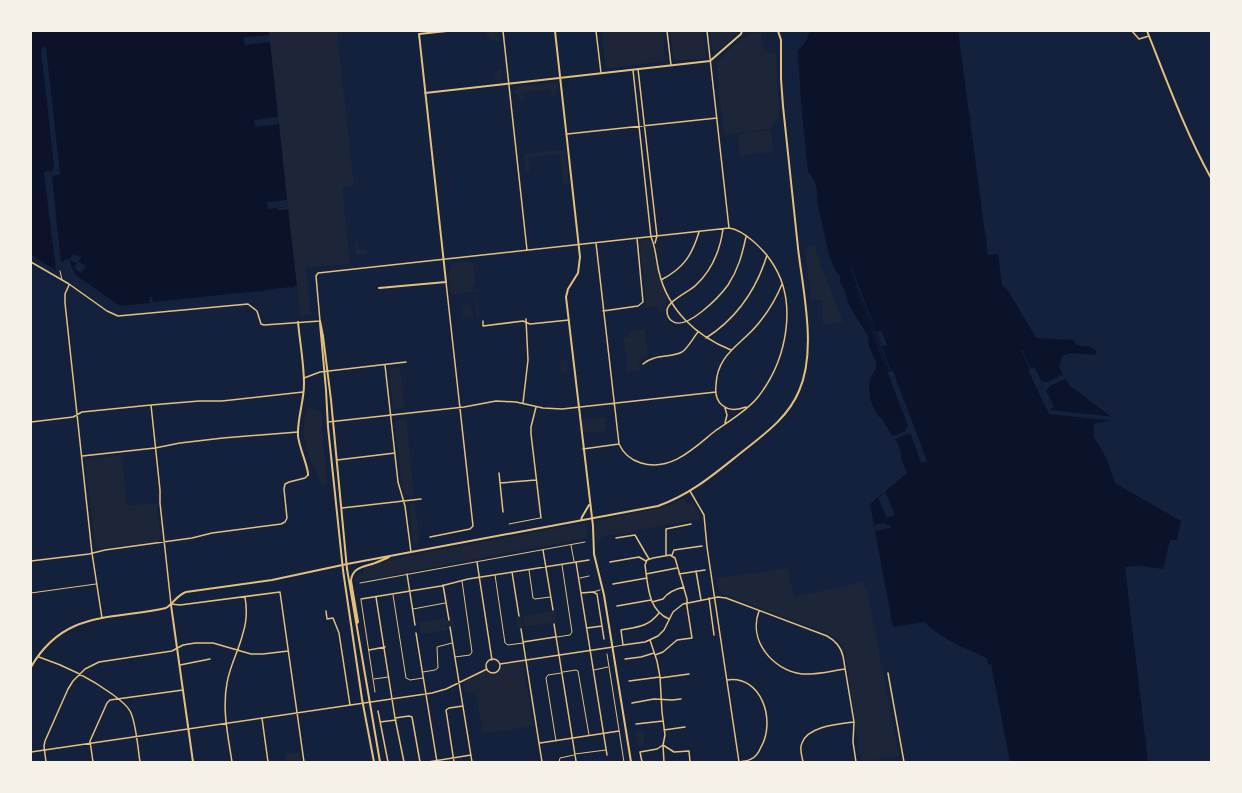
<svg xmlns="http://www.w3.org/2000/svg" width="1242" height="793" font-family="Barlow,sans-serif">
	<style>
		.green { fill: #1d2539 }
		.water { fill: #0b132b }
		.pier { fill: #14213d; fill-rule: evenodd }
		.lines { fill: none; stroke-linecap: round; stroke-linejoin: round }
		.service { stroke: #e5c07b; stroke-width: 1 }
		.pedestrian { stroke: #e5c07b; stroke-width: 1 }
		.minor { stroke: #e5c07b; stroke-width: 1.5 }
		.tertiary { stroke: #e5c07b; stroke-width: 2 }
		.secondary { stroke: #e5c07b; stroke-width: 2 }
	</style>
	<rect width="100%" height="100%" fill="#14213d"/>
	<!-- green -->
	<path class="green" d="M269,31H337L354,186L342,187L350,263L306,268L311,314L300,315L288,209L276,211L275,208L288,207Z
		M486,31H498L500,41H493V39L490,40V36H487Z
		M601,31H663L665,61L609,68L606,67Z
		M671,31H703L706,58L674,61Z
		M710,31H736L732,39L716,52H714L712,49Z
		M761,32C762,44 761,54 776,53L779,116L770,129L724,135L716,65C720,57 741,38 749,34C752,33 757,33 761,32Z
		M498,70H503V78L501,80H495V74Z
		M555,83L558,85V90H555L556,96H551L550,89L525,92V94H522L523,99H519L518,94H515L514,91L518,87Z
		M771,130L773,152L740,155L738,134Z
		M565,149L569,184H563L562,165L560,162L559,154L528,157L530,171L526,172L524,154Z
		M648,239L652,242L658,273L668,300L664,312L661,314L656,306L646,308L644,306L646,302L640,244L642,240Z
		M358,240L359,250H367V254H356L355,243Z
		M814,246L843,322L823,325L822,300H811L805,247Z
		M469,261L473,264L475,286H471V290L477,289V291L452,294L450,292C449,282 447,272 453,263Z
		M474,297H476L477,300H478L480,319V318H477L476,299Z
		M470,304L473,318L471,316L462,318L463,316L462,305Z
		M645,329L648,357L639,361V365L641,371L627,372L624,337H630V332Z
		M564,359L567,361L568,370L564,373L561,370L560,362L561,360Z
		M400,367L405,408L393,409L389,370Z
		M311,408L316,409L322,413V428L327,478V482L323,487H322C314,466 303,451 304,426C304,421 305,415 307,411V409Z
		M605,417L606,431L581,433L580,420Z
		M406,419L414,496H407L402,489L395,423L398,420Z
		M122,455L127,506L157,503L161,541L96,549L85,460Z
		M683,499L688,504L693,503L699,513L701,519L605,536L601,537V539L596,540L595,525L598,524V521L667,506Z
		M415,502L419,542L413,543L409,505L411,503Z
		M585,523L587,524V538L355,582V576L362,574L364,571L365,567L408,556Z
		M788,568L794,597L863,582L868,595L899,756L861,762L846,655C842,644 837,637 826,633L721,593L718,588L717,578Z
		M555,611L557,622L525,627L523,616Z
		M522,616L524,628L518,629L516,617Z
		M445,618L446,621L453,619L454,626L448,627L446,622L447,630L421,634L419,622Z
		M523,662L533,726L483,734L476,693L465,692L464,682L483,672C488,671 491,676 497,674L504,665Z
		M636,730H637L639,733H643L645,746L638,747Z
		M299,752L301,761L310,760V762H283L286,761L285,754Z"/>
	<!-- water -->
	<path class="water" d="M31,31H269V35L262,36L263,42H270L278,117L271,118L272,125L279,124L287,200L282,201L283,208H278V210L288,209L297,286L292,289L210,298L209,299L207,298L120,307L73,275L67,262L61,264L56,271L31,254Z
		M810,31H958L988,255L998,254L1002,285L1009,292L1036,338L1073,340C1077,347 1082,346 1088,346C1091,347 1094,349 1097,351L1095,355L1071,353L1062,356L1059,367L1069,385L1114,419L1094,424V437L1107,459L1115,483L1181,521L1177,540H1170L1163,569L1139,566L1125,567L1148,762H1010L991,664L988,665L987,658C964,648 942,639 924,622L893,627L870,504L907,473L901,459V453L897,442L881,418L878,416L870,400L869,387L871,377L876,368V362L869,346L868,336L849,305L844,289L840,282V276L835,270L829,255L817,202C818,189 816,181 808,172L801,103L798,50L805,43Z"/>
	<!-- pier -->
	<path class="pier" d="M269,35V37H264L265,40H270V42L245,45L244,37Z
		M43,46L46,48L60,173L58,175L52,176L61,263L65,260L69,259L72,268L77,276L120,306L150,303L149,297H152L153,302L250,292L257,291L258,293L260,291L262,293L263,291L265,290L291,287L292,289L293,286L297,285V289L294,290L234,297L211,298L209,299L207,298V300L194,301L177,303V301H175L176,303L162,304L161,303L160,304L149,306V304L147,305L120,308L73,277L66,268V264H61L56,271L44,173L46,171L52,172L54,165L41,51Z
		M278,117V119L273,120L274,123L279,122V124L255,127L254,120Z
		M287,200V202H284L285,207L268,209L267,202Z
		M73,254L82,257L78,261L86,266L81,273L74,268L77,263L70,260Z
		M850,266H851L891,371H893L927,461L921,463L911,434H908L893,440L891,437L906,431L905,428L908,426L855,286L857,285ZM857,286L875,331L873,332L856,287ZM875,332L890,372H888L874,333Z
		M881,330L887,345L882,346L877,332Z
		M1022,350L1031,368L1034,367L1042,382H1048L1064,374L1067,378L1050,386L1046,391L1054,407L1050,409V410L1115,417V421L1049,414L1028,370L1030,369L1022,352H1020Z
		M885,492L895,515L887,518L878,498Z
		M883,523L890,526L891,528L875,531L874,525Z"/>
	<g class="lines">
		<!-- service -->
		<path class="service" d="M60,271L62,280
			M509,524L540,518
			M571,545L574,561
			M529,570L533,598L535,599L550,597
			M495,575L505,643L508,645L523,643
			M580,578L589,576
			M360,583L585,542
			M31,593L96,584
			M393,595L406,678L410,680L423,678
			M361,600L375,692
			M413,609L445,603
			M557,637L570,635L572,632L562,565
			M613,647L623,645
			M607,654L624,762
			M455,657L470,655L472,652L462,581
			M594,670L608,667
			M423,672L435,670L438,668L437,647L452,643
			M563,672L576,670L578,671L589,735
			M374,679L388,677
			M556,741L546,678L548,675L561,673
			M575,754L606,750
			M559,762L560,758L574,755"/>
		<!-- pedestrian -->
		<path class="pedestrian" d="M593,592L600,590"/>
		<!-- minor -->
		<path class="minor" d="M503,31L527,250
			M596,31L601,73
			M667,31L671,65
			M707,31L729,228
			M1132,31L1139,39L1149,36
			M638,69L657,236L655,243
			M633,70L651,237C656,248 656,260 659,272C668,310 696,336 731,350
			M567,134L717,118
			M723,229C720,251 712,270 696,285C689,292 667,301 667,311C667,315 669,319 672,321C686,332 720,296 728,285C738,270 742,255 746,237
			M31,262L69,284L107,311L118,316L248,304L257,311L261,324L264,325L320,321L316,276L318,273L729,228C744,230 763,249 771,261C799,301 787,360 758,397C747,411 729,421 715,431C694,448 671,472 641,463C631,460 623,453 619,444L596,243
			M661,280C684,268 692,255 699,232
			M69,285L65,294V303L92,553L102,618
			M603,311L638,306L643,302L637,238
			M483,321V326L523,321L530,324L569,320
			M706,338C737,318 756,291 767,255
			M643,364C654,354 671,358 682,352C688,348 693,338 698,332
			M385,365L398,482L405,506L411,552
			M304,378L320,372L406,362
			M523,403L528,360L526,319
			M151,405L160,490V503L171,604L180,605L280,592L304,762
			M536,407L531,427V434L541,518
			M746,407C738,410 729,411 722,405C716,400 715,393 716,385C717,354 741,345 758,324C768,312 776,299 782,284
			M31,422L73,417L82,412L151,405L199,401H222L303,392
			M328,422L464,407L496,401L516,402L543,408L562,409L716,392
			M725,423L727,415L725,408
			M583,449L619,444
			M82,456L155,448L180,443L223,438L298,432
			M337,460L395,453
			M499,473L503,512
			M500,483L536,480
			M690,491L704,515L707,547L739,762
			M342,508L421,499
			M430,537L470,529L473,526L446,282
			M616,538L635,535L649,559
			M543,550L553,610
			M666,555V529L691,524
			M672,555L674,550L702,546
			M31,561L89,554L105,550L192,538L212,533L281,524L285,522L287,518L284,489L285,484L289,482L305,478L308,475
			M477,562L492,660
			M576,562L607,755
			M610,562L639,557L646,561
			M696,571L701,600
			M512,572L519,616
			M407,574L415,625
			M646,574L677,568
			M679,574L705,570
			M613,584L647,578
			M443,585L449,620
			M581,593L593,592L597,594L604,639
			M376,597L395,718L404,762
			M709,598L714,635
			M361,599L441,586L468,579L589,560
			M652,602L663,599C668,592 675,589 684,587
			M617,606L651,600
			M326,611L327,619L333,618L339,633L350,705
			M759,611C748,640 772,670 802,674C816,675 831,671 845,669
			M659,613C648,627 638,627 621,630L623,645L645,642L658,636L664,630L673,612L683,604L718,597L726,598L827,636C836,641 841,647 843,656L854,722L853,742L856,762
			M554,624L576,761
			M450,627L472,762
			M587,628L602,626
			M521,629L542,762
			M416,633L437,762
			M650,640L657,661L660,677L662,712L665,735L663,745L664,762
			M523,642L555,637
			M369,650L385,647
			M655,655L663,652L677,640L692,638L687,606V599L675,558L670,555L653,558L647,560L645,565C648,586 648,610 669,619
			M39,657C66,666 90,678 112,694C119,699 126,704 130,711C136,721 138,750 140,762
			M625,659L641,657L654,653
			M486 666a7 7 0 1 1 14 0a7 7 0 1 1-14 0Z
			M500,664L613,647
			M180,665L210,659
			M888,673L904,762
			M660,678L689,674
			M727,680C762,675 776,721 761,747C759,752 756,757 751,759C748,761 743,761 739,762
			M629,681L660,677
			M632,703L654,699L672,700L681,699
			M378,711L388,762
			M262,718L268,762
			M395,718L409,716L412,717L420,762
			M380,722L396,720
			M636,724L663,721
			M664,730L685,727
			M540,743L619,731
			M663,745L674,752L689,751L690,762
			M31,752L432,693L446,689L487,669
			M46,762L44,746L45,741L68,689L73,681L85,669L99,662L172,651L183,645L195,643H213L251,654H263L288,651
			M93,762L90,741L107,703L110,700L183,690
			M232,762C228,736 222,709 227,683C230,665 239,650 243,633C247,621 247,609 245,597
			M428,762L471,755
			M454,762L446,710L449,708L463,706
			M642,762L640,752L657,749L663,745
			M803,762C802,756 799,749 802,743C808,726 839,724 854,722"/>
		<!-- tertiary -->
		<path class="tertiary" d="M555,31L580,257L578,273L568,289L566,297L593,526L594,554L604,595L631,762
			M425,93L710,61L741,34L742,31
			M379,288L446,282L419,34L447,31
			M320,321L323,336L331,400L347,569L380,762
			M298,322C300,343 304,364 304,384C304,402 297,419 298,436C299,447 309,469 308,475
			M320,323L326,390L328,427L343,570L362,699L374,762
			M581,520L582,517L589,505
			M171,605L193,762
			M357,623L358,622L351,581C352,567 364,567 375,563C380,561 385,559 389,557
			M31,667C64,610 111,620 166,608C174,603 177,595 186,592L272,580L347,564L658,506C689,495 712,476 737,456C760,437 787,420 799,391C817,351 803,291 798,248C793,201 788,153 783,106L781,79V40L778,31"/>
		<!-- secondary -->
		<path class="secondary" d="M1147,31C1167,81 1185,131 1211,178"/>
	</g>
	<!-- border -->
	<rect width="1242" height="793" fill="none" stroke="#f6f1e7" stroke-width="64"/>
</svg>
